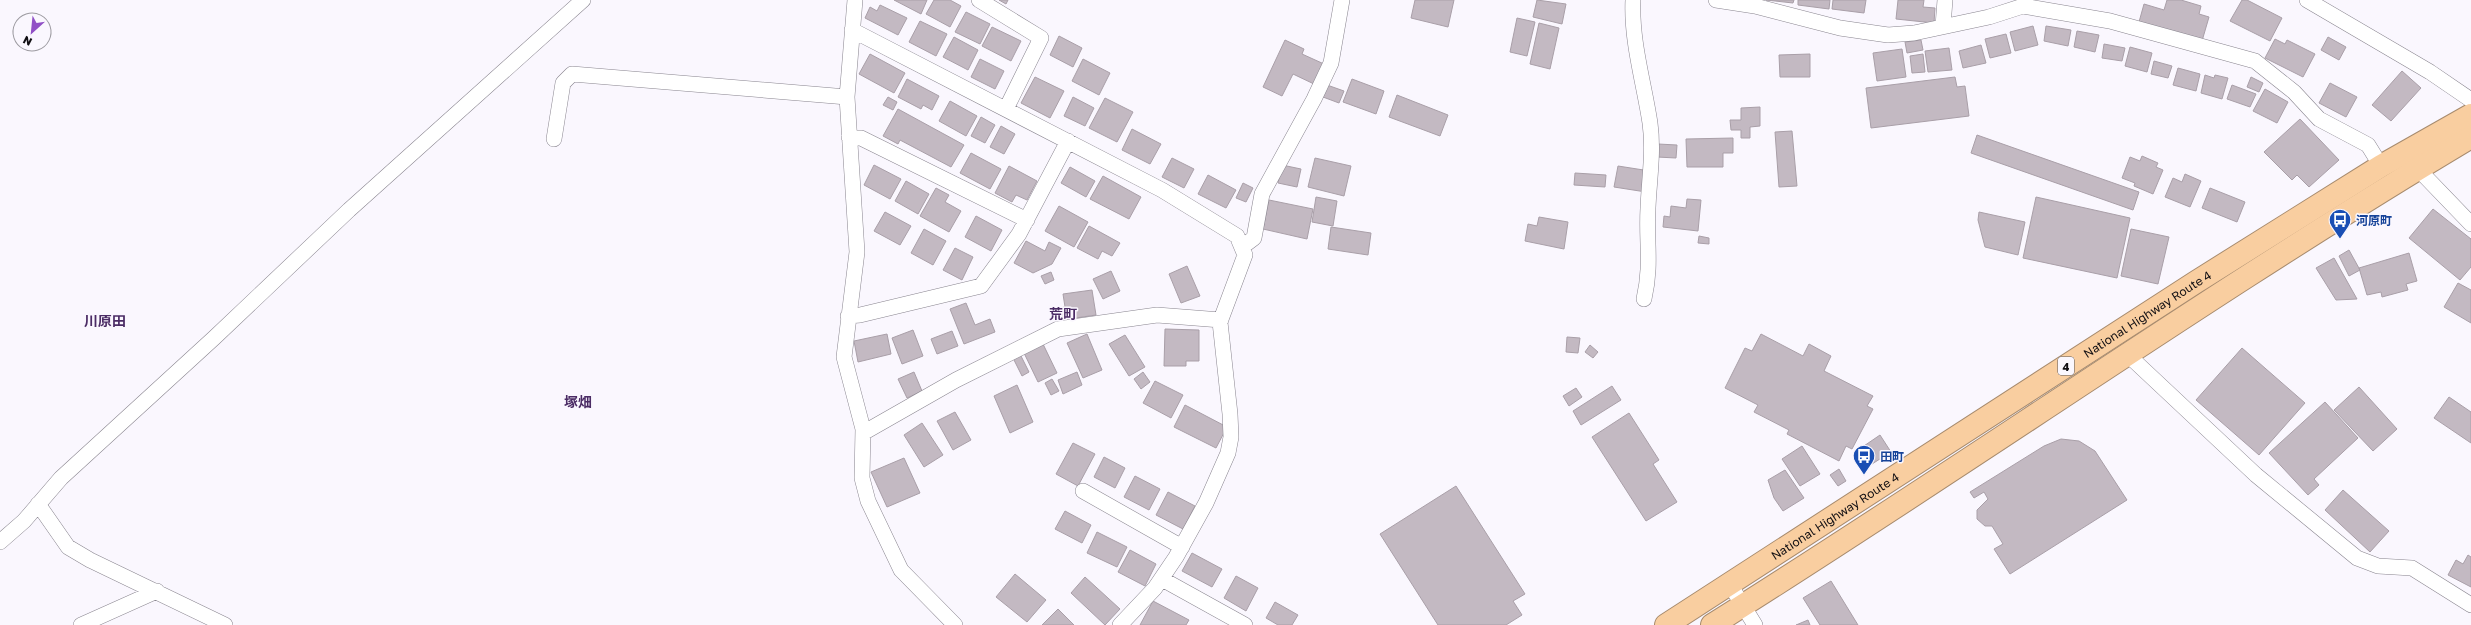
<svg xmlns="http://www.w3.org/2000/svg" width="2471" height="625" font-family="'Golos Text','Noto Sans JP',sans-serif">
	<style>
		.building { fill: #c3b9c2; stroke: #a99fa8 }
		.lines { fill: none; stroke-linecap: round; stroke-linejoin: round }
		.street-casing { stroke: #89858f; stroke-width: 16 }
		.highway-casing { stroke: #a78b6e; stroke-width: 24 }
		.street { stroke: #fff; stroke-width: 15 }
		.highway { stroke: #f9cea0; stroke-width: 22 }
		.labels { text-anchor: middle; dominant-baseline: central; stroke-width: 3; stroke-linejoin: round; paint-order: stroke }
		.shield { fill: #faf7fe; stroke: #565459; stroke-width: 1 }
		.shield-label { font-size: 11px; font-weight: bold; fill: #100e12 }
		.transit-label { font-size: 12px; font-weight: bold; fill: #164399; stroke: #faf7fe; text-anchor: start }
		.street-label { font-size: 12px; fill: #100e12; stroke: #faf7fe }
		.quarter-label { font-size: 14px; font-weight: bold; fill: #4b2c65; stroke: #faf7fe }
	</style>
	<rect width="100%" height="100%" fill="#faf7fe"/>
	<!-- building -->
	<path class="building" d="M894,0H927L921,14Z
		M934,0H950L961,6L950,27L926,14Z
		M999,0H1008L1006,4Z
		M1415,0H1454L1448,27L1411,18Z
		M1537,0L1566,4L1562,24L1533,17Z
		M1766,0H1794L1793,3Z
		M1798,0H1830L1829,9L1798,5Z
		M1833,0H1866L1864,13L1832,9Z
		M1898,0H1924L1923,7L1935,8L1934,23L1896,19Z
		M2167,0H2181L2201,6L2199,14L2209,17L2202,41L2139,22L2144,4L2164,10Z
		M2242,0H2247L2282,18L2270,41L2230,21Z
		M880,5L907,18L898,35L865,18L870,7L877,11Z
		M966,12L990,24L980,44L955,32Z
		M1517,18L1535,22L1527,56L1510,52Z
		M920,21L947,34L936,56L909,42Z
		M1539,23L1559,28L1550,69L1530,64Z
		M2033,26L2038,45L2015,51L2010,32Z
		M2046,26L2071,30L2068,46L2044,41Z
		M992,27L1021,41L1011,61L982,46Z
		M2077,31L2099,35L2095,52L2074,47Z
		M2006,34L2011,53L1990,58L1985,39Z
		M1059,36L1082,48L1073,67L1050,55Z
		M954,37L978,50L968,70L943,57Z
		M2328,37L2346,47L2339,60L2321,50Z
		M2275,39L2285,44L2287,40L2315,54L2303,77L2265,58Z
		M1285,40L1304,49L1302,54L1324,64L1314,84L1293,74L1282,96L1263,87Z
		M1921,40L1923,50L1907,53L1905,42Z
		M2104,44L2125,48L2122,61L2102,58Z
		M1981,45L1986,63L1963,68L1959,51Z
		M2130,47L2152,53L2147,72L2125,66Z
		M1949,48L1952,70L1928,72L1925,51Z
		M1902,49L1906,77L1877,81L1873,53Z
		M870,54L905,73L894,93L859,74Z
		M1810,54V77H1780L1779,55Z
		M1923,54L1925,72L1912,73L1910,56Z
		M980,59L1004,71L995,89L971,77Z
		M1083,59L1110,73L1099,95L1072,81Z
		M2154,61L2172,66L2168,78L2151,74Z
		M2178,68L2200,74L2196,91L2173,85Z
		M2402,71L2421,88L2391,121L2372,105Z
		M2205,75L2214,78L2215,75L2228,78L2222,99L2201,93Z
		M1035,77L1064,91L1050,118L1021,103Z
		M1955,77L1957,87L1965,86L1969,116L1871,128L1866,88Z
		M2251,77L2263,83L2259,92L2247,87Z
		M907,79L939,96L932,110L923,105L921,109L898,97Z
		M1352,79L1384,91L1376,114L1343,102Z
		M2330,83L2357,97L2346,117L2319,103Z
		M1327,85L1344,91L1339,103L1323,97Z
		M2232,85L2256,94L2250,107L2227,99Z
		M2265,89L2288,102L2277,123L2253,111Z
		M1397,95L1448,115L1440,136L1389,117Z
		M888,97L897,102L893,110L883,105Z
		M1073,97L1094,108L1085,126L1064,116Z
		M1105,98L1133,112L1117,142L1089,128Z
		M950,101L977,116L966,136L939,121Z
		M1760,107V126L1750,127V138H1741V130H1731L1730,120H1741V108Z
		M898,109L964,145L951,167L900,140L898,144L883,136Z
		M981,117L995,125L985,143L971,136Z
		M2300,119L2339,160L2309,187L2297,175L2292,180L2264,152Z
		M1001,126L1015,134L1004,154L990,147Z
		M1132,129L1161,144L1150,164L1122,150Z
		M1792,131L1797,186L1779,187L1775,132Z
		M1977,135L2139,192L2133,210L1971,153Z
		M1733,138V153H1723V167H1687L1686,139Z
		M1658,144L1677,145L1676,158L1657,157Z
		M971,153L1001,169L990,189L960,173Z
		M2142,156L2158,163L2156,167L2163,170L2153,194L2134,186L2135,183L2122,178L2130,157L2140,161Z
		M1172,158L1194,169L1184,188L1162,177Z
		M1315,158L1351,166L1344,196L1308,187Z
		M874,165L901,179L890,199L864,185Z
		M1282,165L1301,169L1297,187L1278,183Z
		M1009,166L1037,181L1027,200L1016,195L1012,202L995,193Z
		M1618,166L1650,171L1646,192L1614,187Z
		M1070,167L1095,181L1086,197L1061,183Z
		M1575,173L1606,175L1605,187L1574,185Z
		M2185,174L2201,181L2190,207L2165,197L2173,178L2182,182Z
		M1208,175L1236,190L1226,208L1198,194Z
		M1103,176L1141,197L1129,219L1090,199Z
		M906,181L929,194L918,214L895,201Z
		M1243,183L1253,188L1246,202L1236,198Z
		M936,188L949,195L945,202L961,211L949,232L920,216Z
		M2210,188L2245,202L2237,222L2202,208Z
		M1316,197L1337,201L1333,226L1312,222Z
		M2036,197L2130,218L2117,278L2023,258Z
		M1687,199L1701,200L1698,231L1663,227L1664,216L1670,217L1671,206L1686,208Z
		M1269,200L1313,209L1307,239L1263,229Z
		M1059,206L1088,222L1074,247L1045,231Z
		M2433,209L2471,239V267L2460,280L2409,238Z
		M885,212L911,226L900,245L874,231Z
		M1979,212L2025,222L2018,255L1985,247L1978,220Z
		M976,216L1002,230L991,251L965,237Z
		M1539,217L1568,222L1564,249L1525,241L1528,224L1537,226Z
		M1089,226L1120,243L1112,256L1102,251L1098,259L1077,248Z
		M1331,227L1371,233L1368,255L1328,249Z
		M924,229L946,241L933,265L911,253Z
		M2131,229L2169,237L2158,284L2121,276Z
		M1699,236L1709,238V244L1698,243Z
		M1026,241L1045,251L1049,242L1061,248L1052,264L1033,273L1014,263Z
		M955,248L973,257L962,280L943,270Z
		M2349,250L2360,270L2349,276L2339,256Z
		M2409,253L2417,281L2406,284L2408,290L2382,297L2381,292L2367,295L2359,268Z
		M2334,258L2357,299L2336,300L2316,268Z
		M1187,266L1200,296L1181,303L1169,274Z
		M1111,271L1120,291L1103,299L1093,279Z
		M1051,272L1054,280L1045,284L1041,276Z
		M2458,283L2471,290V323L2444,307Z
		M1092,290L1096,315L1062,320L1060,308L1065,307L1063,294Z
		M966,303L975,325L990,319L995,332L964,344L950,309Z
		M1165,329L1199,330V361H1186V366H1164Z
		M913,330L923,356L902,364L892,338Z
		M952,331L958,346L937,354L931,339Z
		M887,334L891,354L858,362L854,341Z
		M1087,334L1102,370L1083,378L1067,343Z
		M1761,334L1803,356L1809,344L1831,356L1824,371L1873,396L1867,406L1873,409L1852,449L1846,446L1839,461L1787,434L1789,430L1754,412L1758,405L1725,388L1745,348L1752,351Z
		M1125,335L1145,367L1129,376L1109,344Z
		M1567,337L1580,338L1578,353L1566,352Z
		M1043,344L1057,373L1038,382L1024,353Z
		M1590,345L1598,352L1593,358L1585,352Z
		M2242,348L2305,403L2259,455L2196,400Z
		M1020,354L1029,372L1022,376L1013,358Z
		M914,372L922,391L907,398L898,379Z
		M1077,372L1082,385L1063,394L1058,380Z
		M1143,372L1150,382L1141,389L1134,379Z
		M1052,379L1059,391L1051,395L1045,383Z
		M1155,381L1183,395L1171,418L1143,403Z
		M1017,385L1033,422L1010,433L994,396Z
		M1612,386L1621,400L1581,425L1573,411Z
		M2359,387L2397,429L2373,451L2334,410Z
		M1576,388L1582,397L1569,406L1563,396Z
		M2449,397L2471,412V443L2434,418Z
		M2325,402L2358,438L2314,479L2319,485L2308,495L2269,453Z
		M1185,405L1227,427L1216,448L1174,427Z
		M955,412L971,440L953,450L937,421Z
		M1629,413L1659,460L1653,464L1677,502L1646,521L1592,437Z
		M922,423L943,455L924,467L904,435Z
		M1880,435L1891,452L1872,464L1861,448Z
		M2061,439L2079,441L2095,451L2127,500L2010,574L1994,549L2003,544L1992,526H1985L1977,519V510L1988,499L1984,492L1974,498L1970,492L2044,446Z
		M1073,443L1095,454L1078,486L1056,474Z
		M1802,446L1820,474L1800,486L1782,459Z
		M1104,457L1125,468L1115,488L1094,477Z
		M904,458L920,493L887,507L871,472Z
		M1839,469L1846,481L1838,486L1830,475Z
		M1785,470L1804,498L1783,511L1774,498L1768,480Z
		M1135,476L1160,489L1149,510L1124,497Z
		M1456,486L1525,594L1513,601L1522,615L1506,625H1438L1380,534Z
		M2343,490L2389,531L2370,552L2325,510Z
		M1168,492L1195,506L1183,529L1156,515Z
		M1065,511L1091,525L1082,543L1055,529Z
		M1097,532L1127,547L1117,567L1087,553Z
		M1130,550L1156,564L1145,586L1118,572Z
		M1192,553L1222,569L1212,587L1182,571Z
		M2468,555L2471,557V587L2448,575L2456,560L2463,564Z
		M1015,574L1046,600L1027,622L996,597Z
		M1236,576L1258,588L1246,611L1224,598Z
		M1085,577L1120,609L1105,625L1071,593Z
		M1831,581L1858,625H1820L1803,598Z
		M1153,601L1189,620L1186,625H1140Z
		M1275,602L1298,615L1292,625H1278L1266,618Z
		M1058,609L1074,625H1042Z
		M1808,620L1810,625H1796Z"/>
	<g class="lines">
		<!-- street casing -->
		<g class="street-casing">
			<path id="street" d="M855,0L847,97L857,252L844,357L863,429L862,478L868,501L901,570L955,625
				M979,0L1041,38L1006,109
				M1633,0C1631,41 1644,83 1650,123C1654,152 1649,180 1648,208C1646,242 1652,264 1644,299
				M1716,0L1755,6L1840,28L1888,35L1914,33L1989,17L2023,6L2110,21L2255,61L2294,92L2319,119L2368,145L2381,166
				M2307,0L2430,72L2471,100
				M1943,26L1945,0
				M852,30L1162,190L1237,236L1245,255L1220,322L1230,414L1231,437L1228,453L1206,503L1176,557L1155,588L1120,625
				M849,137L861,138L1027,220
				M554,139L563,83L572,74L847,97
				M2418,169L2471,224
				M1242,247L1254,238L1262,194L1314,99L1331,63L1342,0
				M848,316L860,315L981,286L1019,234L1068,141
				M2127,354L2256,475L2357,558L2378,566L2412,568L2471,605
				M863,433L956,380L1058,329L1157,315L1221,320
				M1083,491L1182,547
				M38,504L68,547L90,560L225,625
				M0,542L24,521L61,478L214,338L349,210L583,0
				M1162,579L1245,625
				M1729,583L1755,625
				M81,625L157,591"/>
		</g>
		<!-- highway casing -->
		<g class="highway-casing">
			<g id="highway">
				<path id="s1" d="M1666,625L2196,282L2381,166L2471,115"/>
				<path d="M1712,625C1967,465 2213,291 2471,137"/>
			</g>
		</g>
		<!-- street -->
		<use href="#street" class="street"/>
		<!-- highway -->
		<use href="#highway" class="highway"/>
	</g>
	<!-- icons -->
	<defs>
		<g id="bus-pin" transform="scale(1.15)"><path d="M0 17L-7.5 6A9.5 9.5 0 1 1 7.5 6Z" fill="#1a4fb4" stroke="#faf7fe"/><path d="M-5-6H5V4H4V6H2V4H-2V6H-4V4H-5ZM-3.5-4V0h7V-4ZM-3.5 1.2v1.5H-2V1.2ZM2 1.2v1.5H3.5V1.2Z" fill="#fff"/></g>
	</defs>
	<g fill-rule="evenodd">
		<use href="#bus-pin" x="2340" y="220"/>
		<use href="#bus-pin" x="1864" y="456"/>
	</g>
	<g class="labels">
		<!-- shield labels -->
		<rect class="shield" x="2058" y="357" width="16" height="18" rx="3"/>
		<g class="shield-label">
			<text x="2066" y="366">4</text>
		</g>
		<!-- transit labels -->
		<g class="transit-label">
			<text x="2356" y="220">河原町</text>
			<text x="1880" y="456">田町</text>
		</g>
		<!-- street labels -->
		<g class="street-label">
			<text stroke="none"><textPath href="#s1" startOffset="573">National Highway Route 4</textPath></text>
			<text stroke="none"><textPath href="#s1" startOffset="201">National Highway Route 4</textPath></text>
		</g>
		<!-- quarter labels -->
		<g class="quarter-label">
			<text x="1063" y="313">荒町</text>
			<text x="105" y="320">川原田</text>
			<text x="578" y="401">塚畑</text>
		</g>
	</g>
	<!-- north arrow -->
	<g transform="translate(32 32) rotate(207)"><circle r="19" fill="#faf7fe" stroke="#9c9aa0"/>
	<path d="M0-3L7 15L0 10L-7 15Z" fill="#9150c6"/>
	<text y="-6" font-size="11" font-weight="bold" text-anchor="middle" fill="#100e12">N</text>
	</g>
</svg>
